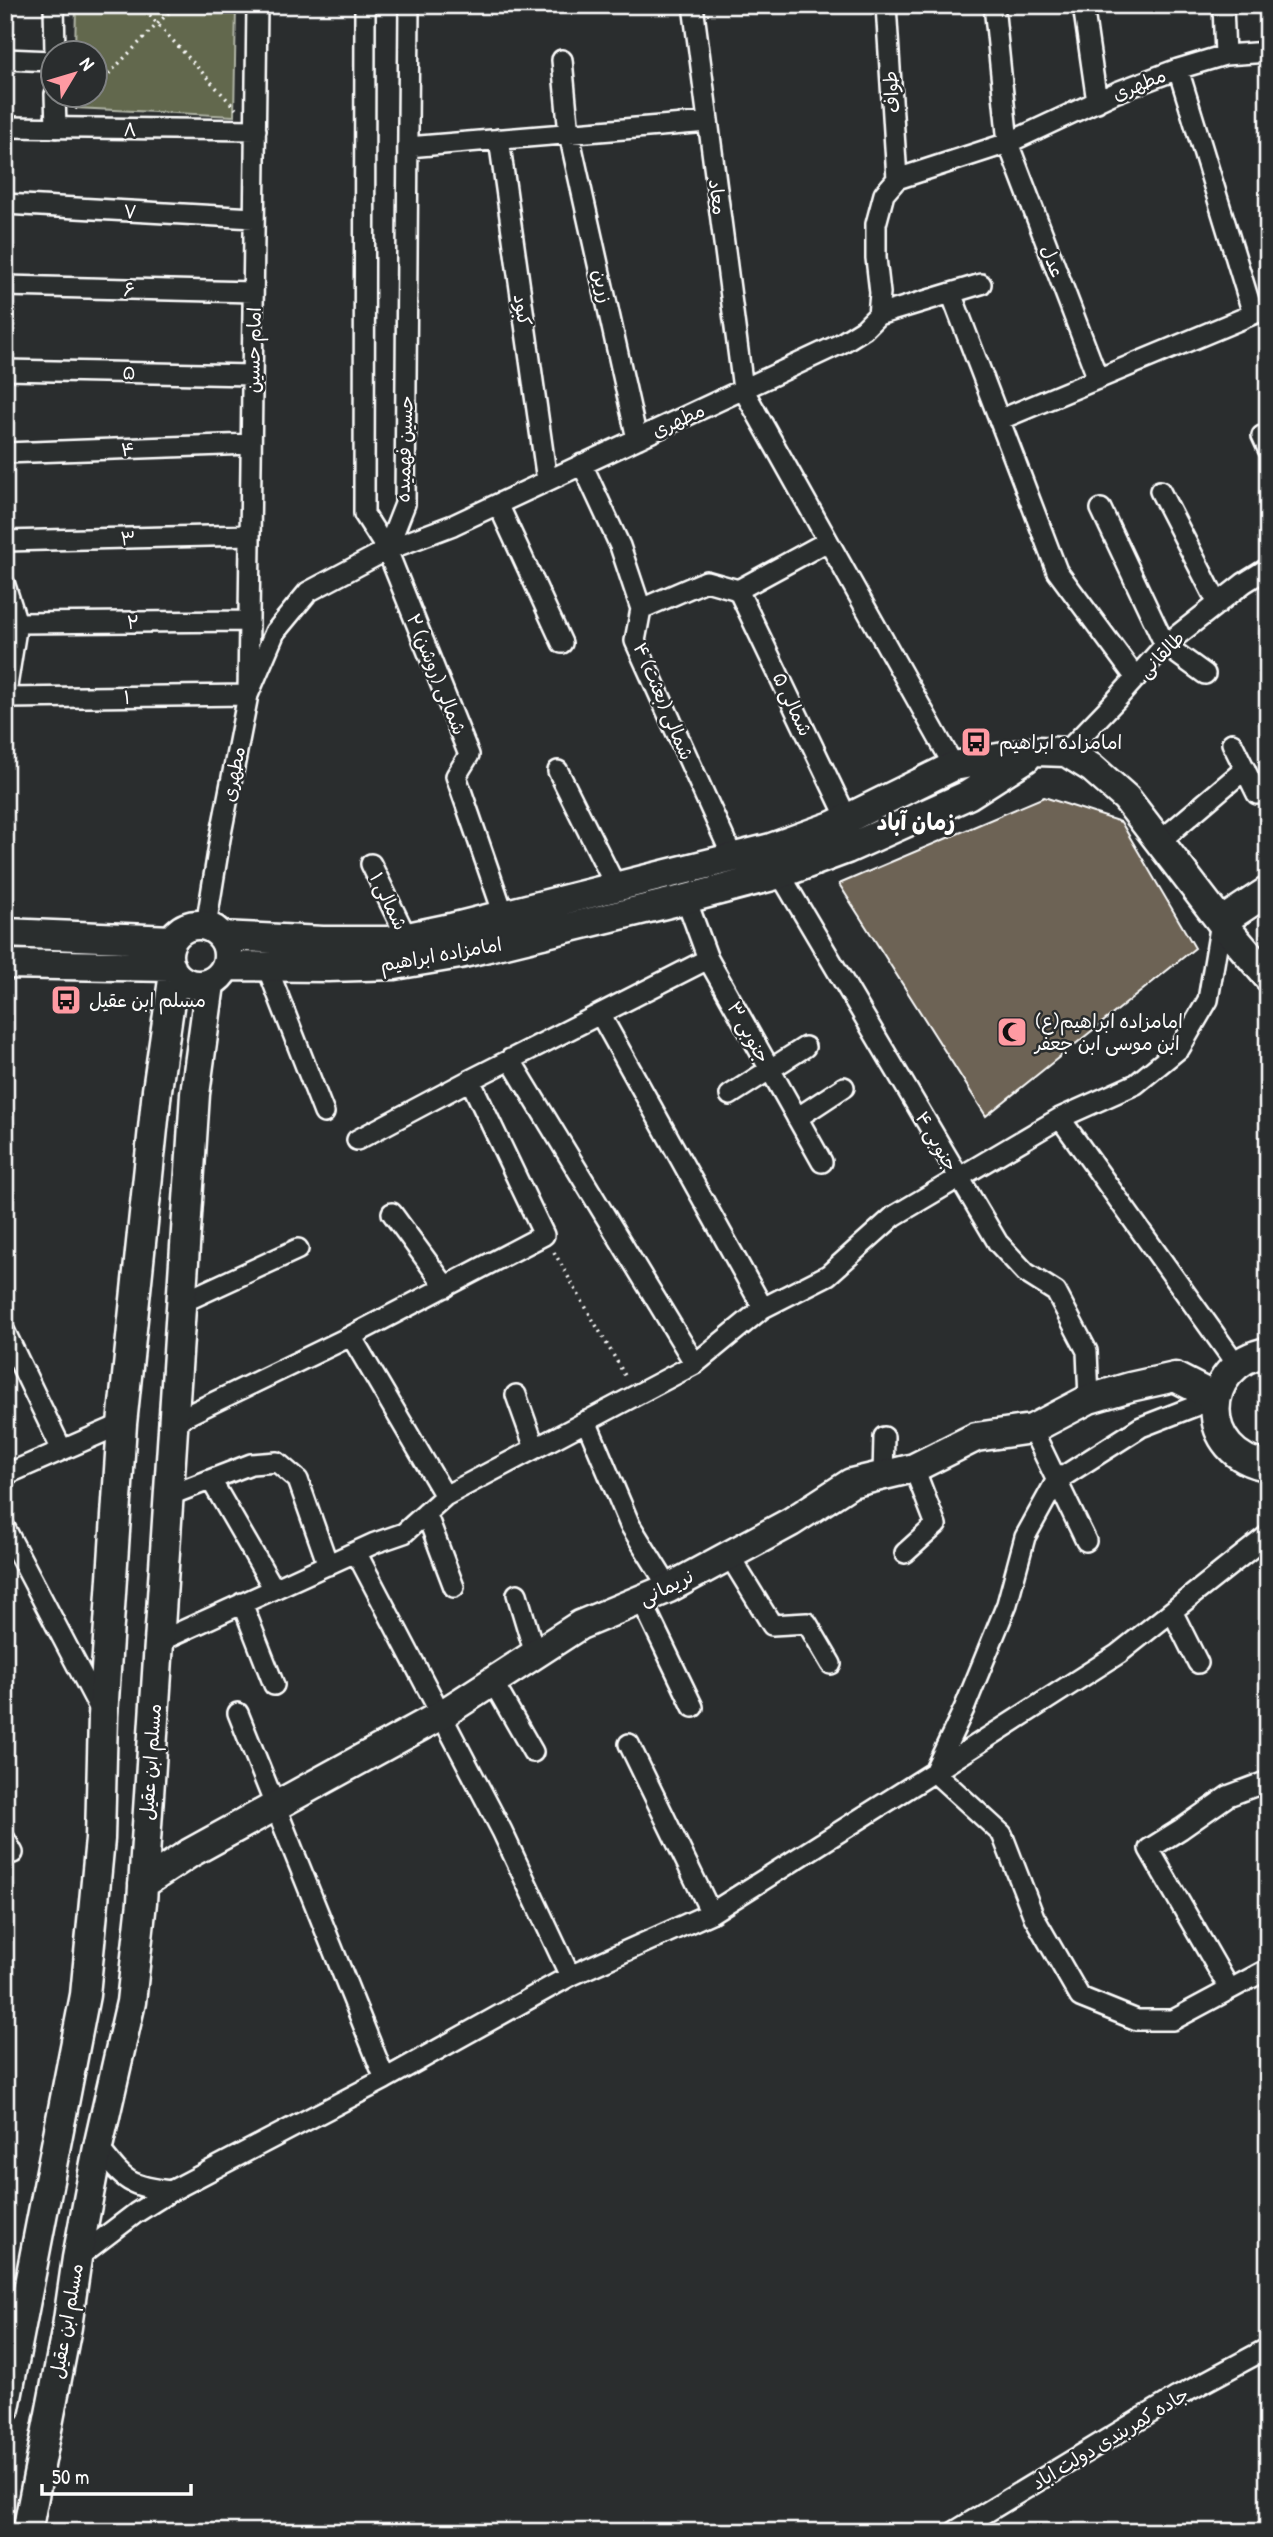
<svg xmlns="http://www.w3.org/2000/svg" width="1273" height="2537" font-family="'Patrick Hand','Playpen Sans Arabic',sans-serif">
	<style>
		.green { fill: #62684e; stroke: #b0b4a6; stroke-width: 2 }
		.building { fill: #6d6354; stroke: #fff; stroke-width: 2 }
		.lines { fill: none; stroke-linecap: round; stroke-linejoin: round }
		.street-casing { stroke: #fff; stroke-width: 24 }
		.secondary-casing { stroke: #fff; stroke-width: 33 }
		.path { stroke: #fff; stroke-width: 3.5; stroke-dasharray: 2 5; stroke-linecap: butt }
		.street { stroke: #2a2d2e; stroke-width: 19 }
		.secondary { stroke: #2a2d2e; stroke-width: 28 }
		.labels { text-anchor: middle; dominant-baseline: central; stroke-width: 5; stroke-linejoin: round; paint-order: stroke }
		.street-label { font-size: 19px; fill: #fff; stroke: #2a2d2e }
		.poi-label { font-size: 19px; fill: #fff; stroke: #2a2d2e; text-anchor: start }
		.quarter-label { font-size: 23px; font-weight: bold; fill: #fff; stroke: #2a2d2e }
	</style>
	<rect width="100%" height="100%" fill="#2a2d2e"/>
	<filter id="ink" filterUnits="userSpaceOnUse"><feTurbulence type="fractalNoise" baseFrequency=".0143" numOctaves="2"/><feDisplacementMap in="SourceGraphic" scale="14" xChannelSelector="R" yChannelSelector="G"/><feConvolveMatrix kernelMatrix="1 2 1 2 8 2 1 2 1" color-interpolation-filters="sRGB"/></filter>
	<g filter="url(#ink)">
		<!-- green -->
		<path class="green" d="M76,5H236L234,116L75,108V95L94,94V52H75Z"/>
		<!-- building -->
		<path class="building" d="M1044,797L1121,822L1195,948L986,1116L839,884Z"/>
		<g class="lines">
			<!-- street casing -->
			<g class="street-casing">
				<path id="street" d="M54,5L55,52
					M365,5L364,514L387,550L469,755L456,776L504,915
					M693,5L743,389L954,766
					M886,5L897,179
					M994,5L1008,143L1098,379
					M1083,5L1097,102
					M1223,5L1225,55
					M5,59L52,61
					M562,60L569,134L637,439
					M1178,69L1253,314
					M55,94L56,128
					M5,127L256,130
					M499,139L547,481
					M408,147L708,122
					M5,204L254,218
					M5,286L253,292
					M951,293L1057,571L1136,678
					M878,315L981,284
					M5,370L252,375
					M999,420L1268,308
					M1262,436L1268,449
					M5,453L251,444
					M582,464L620,546L641,609L635,641L733,858
					M1160,491L1218,604
					M498,504L562,643
					M1101,509L1165,645L1205,674
					M5,541L250,535
					M387,550L405,504L409,5
					M5,585L17,623L5,699
					M738,590L847,818
					M641,609L706,581L738,590L828,541
					M17,623L249,621
					M6,698L248,695L257,5
					M1232,743L1257,794
					M1066,752L1116,700L1165,645L1244,583L1268,568
					M558,771L616,887
					M1159,842L1245,769
					M371,864L407,938
					M780,874L998,1243L1026,1273L1056,1292L1087,1351L1089,1399
					M686,899L708,959L822,1162
					M206,926L220,839L248,695L275,632L308,592L387,550L453,525L840,344L864,329L878,315L880,293L876,258V224L884,194L897,179L1008,143L1117,92L1178,69L1225,55L1268,52
					M267,967L324,1113
					M600,1014L763,1308
					M510,1059L695,1364
					M730,1095L805,1047
					M797,1118L844,1087
					M1060,1118L1236,1364
					M357,1140L470,1080L708,959
					M392,1213L446,1287
					M181,1303L298,1249
					M5,1332L62,1450
					M516,1395L535,1448
					M586,1421L630,1525L669,1588
					M173,1422L351,1336L544,1235L470,1080
					M1032,1429L1086,1541
					M5,1475L122,1424
					M883,1475L884,1437
					M211,1480L274,1589
					M168,1496L251,1464L277,1462L298,1480L328,1565
					M445,1496L695,1364L763,1308L828,1275L894,1216L1060,1118L1136,1084L1180,1048L1208,1000L1221,922
					M426,1513L454,1587
					M5,1528L103,1715
					M1268,1535L1118,1654L934,1772L1002,1834L1034,1917L1080,1997L1137,2020H1173L1268,1969
					M356,1552L502,1831L570,1976
					M905,1553L936,1525L914,1468
					M729,1555L772,1625L807,1623L831,1664
					M517,1594L535,1654
					M641,1599L693,1707
					M242,1603L274,1685
					M1172,1611L1198,1663
					M158,1642L375,1543L404,1533L445,1496L351,1336
					M493,1682L533,1752
					M238,1713L385,2079
					M629,1744L711,1913
					M5,1839L13,1853
					M1229,1988L1149,1849L1181,1829L1228,1796L1268,1781
					M98,2147C125,2181 127,2186 171,2191
					M77,2258L136,2213L171,2191L385,2079L570,1976L711,1913L934,1772L964,1709L1007,1604L1025,1537L1056,1481L1141,1427L1216,1398
					M954,2532L1177,2397L1268,2348"/>
			</g>
			<!-- secondary casing -->
			<g class="secondary-casing">
				<path id="secondary" d="M1221,922L1268,891
					M168 955a30 30 0 1 1 60 0a30 30 0 1 1-60 0Z
					M5,933L172,940
					M221,936L323,941H389L451,928L771,848L832,826L954,766L1037,751L1066,752L1092,768L1126,798L1221,922L1268,977
					M5,964L171,967
					M227,966L328,967L395,965L460,954L686,899L780,874L847,849L968,795L1026,758
					M1268,1352C1198,1364 1198,1456 1268,1466
					M143,1884L190,1853L441,1715L580,1625L669,1588L791,1522L851,1483L914,1468L976,1437L1032,1429L1089,1399L1130,1387L1175,1377L1216,1398
					M5,2408L85,1995L100,1839L103,1716L122,1424L157,1090L174,973
					M27,2532L67,2327L77,2258L98,2147L131,2002L142,1902L195,1094L210,984"/>
			</g>
			<!-- path -->
			<path class="path" d="M140,5L236,109
				M94,89L176,5
				M75,109L89,94
				M554,1252L627,1379"/>
			<!-- street -->
			<use href="#street" class="street"/>
			<!-- secondary -->
			<use href="#secondary" class="secondary"/>
		</g>
	</g>
	<!-- icons -->
	<defs>
		<g id="bus-square" transform="scale(1.575)"><rect x="-9" y="-9" width="18" height="18" rx="4" fill="#ff9aa2" stroke="#2a2d2e"/><path d="M-5-6H5V4H4V6H2V4H-2V6H-4V4H-5ZM-3.5-4V0h7V-4ZM-3.5 1.2v1.5H-2V1.2ZM2 1.2v1.5H3.5V1.2Z" fill="#111"/></g>
		<g id="mosque-square" transform="scale(1.575)"><rect x="-9" y="-9" width="18" height="18" rx="4" fill="#ff9aa2" stroke="#2a2d2e"/><path d="M3.5-4.9A6 6 0 1 0 3.5 4.9A5 5 0 1 1 3.5-4.9Z" fill="#111"/></g>
	</defs>
	<g fill-rule="evenodd">
		<use href="#bus-square" x="976" y="742"/>
		<use href="#bus-square" x="66" y="1000"/>
		<use href="#mosque-square" x="1012" y="1032"/>
	</g>
	<g class="labels">
		<!-- street labels -->
		<g class="street-label">
			<text transform="translate(1139 84) rotate(-22)">مطهری</text>
			<text transform="translate(891 92) rotate(-94)">طواف</text>
			<text transform="translate(130 129) rotate(1)">۸</text>
			<text transform="translate(718 197) rotate(83)">معاد</text>
			<text transform="translate(130 211) rotate(3)">۷</text>
			<text transform="translate(1053 261) rotate(69)">عدل</text>
			<text transform="translate(603 286) rotate(77)">زرین</text>
			<text transform="translate(129 289) rotate(1)">۶</text>
			<text transform="translate(523 310) rotate(82)">کبود</text>
			<text transform="translate(253 350) rotate(-89)">امام حسین</text>
			<text transform="translate(129 372) rotate(1)">۵</text>
			<text transform="translate(678 420) rotate(-25)">مطهری</text>
			<text transform="translate(128 449) rotate(-2)">۴</text>
			<text transform="translate(404 449) rotate(-88)">حسین فهمیده</text>
			<text transform="translate(128 538) rotate(-2)">۳</text>
			<text transform="translate(133 622) rotate(-1)">۲</text>
			<text transform="translate(1161 654) rotate(-45)">طالقانی</text>
			<text transform="translate(437 674) rotate(68)">۲ شمالی (روشن)</text>
			<text transform="translate(127 697) rotate(-1)">۱</text>
			<text transform="translate(664 701) rotate(67)">۴ شمالی (بعثت)</text>
			<text transform="translate(793 704) rotate(65)">۵ شمالی</text>
			<text transform="translate(233 774) rotate(-79)">مطهری</text>
			<text transform="translate(389 901) rotate(64)">۱ شمالی</text>
			<text transform="translate(441 954) rotate(-10)">امامزاده ابراهیم</text>
			<text transform="translate(749 1032) rotate(61)">۳ جنوبی</text>
			<text transform="translate(937 1141) rotate(60)">۴ جنوبی</text>
			<text transform="translate(666 1587) rotate(-26)">نریمانی</text>
			<text transform="translate(150 1762) rotate(-86)">مسلم ابن عقیل</text>
			<text transform="translate(66 2321) rotate(-80)">مسلم ابن عقیل</text>
			<text transform="translate(1110 2438) rotate(-31)">جاده کمربندی دولت اباد</text>
		</g>
		<!-- poi labels -->
		<g class="poi-label">
			<text x="999" y="742">امامزاده ابراهیم</text>
			<text x="89" y="1000">مسلم ابن عقیل</text>
			<text x="1035" y="1021">(ع)امامزاده ابراهیم<tspan x="1035" dy="22">ابن موسی ابن جعفر</tspan></text>
		</g>
		<!-- quarter labels -->
		<g class="quarter-label">
			<text x="916" y="821">زمان آباد</text>
		</g>
	</g>
	<!-- margin -->
	<rect width="1273" height="2537" fill="none" stroke="#2a2d2e" stroke-width="28"/>
	<rect x="14" y="14" width="1245" height="2509" fill="none" stroke="#fff" stroke-width="2.5" filter="url(#ink)"/>
	<!-- north arrow -->
	<g transform="translate(74 74) rotate(52)"><circle r="33" fill="#2a2d2e" stroke="#7f8182" stroke-width="2"/>
	<path d="M0-5L12 26L0 18L-12 26Z" fill="#ff9aa2"/>
	<text y="-10" font-size="19" font-weight="bold" text-anchor="middle" fill="#ffffff">N</text>
	</g>
	<!-- scale -->
	<path d="M42 2484v10h149v-10" fill="none" stroke="#ffffff" stroke-width="3.5"/>
	<text x="52" y="2484" font-size="21" fill="#ffffff" stroke="#2a2d2e" stroke-width="5" paint-order="stroke">50 m</text>
</svg>
